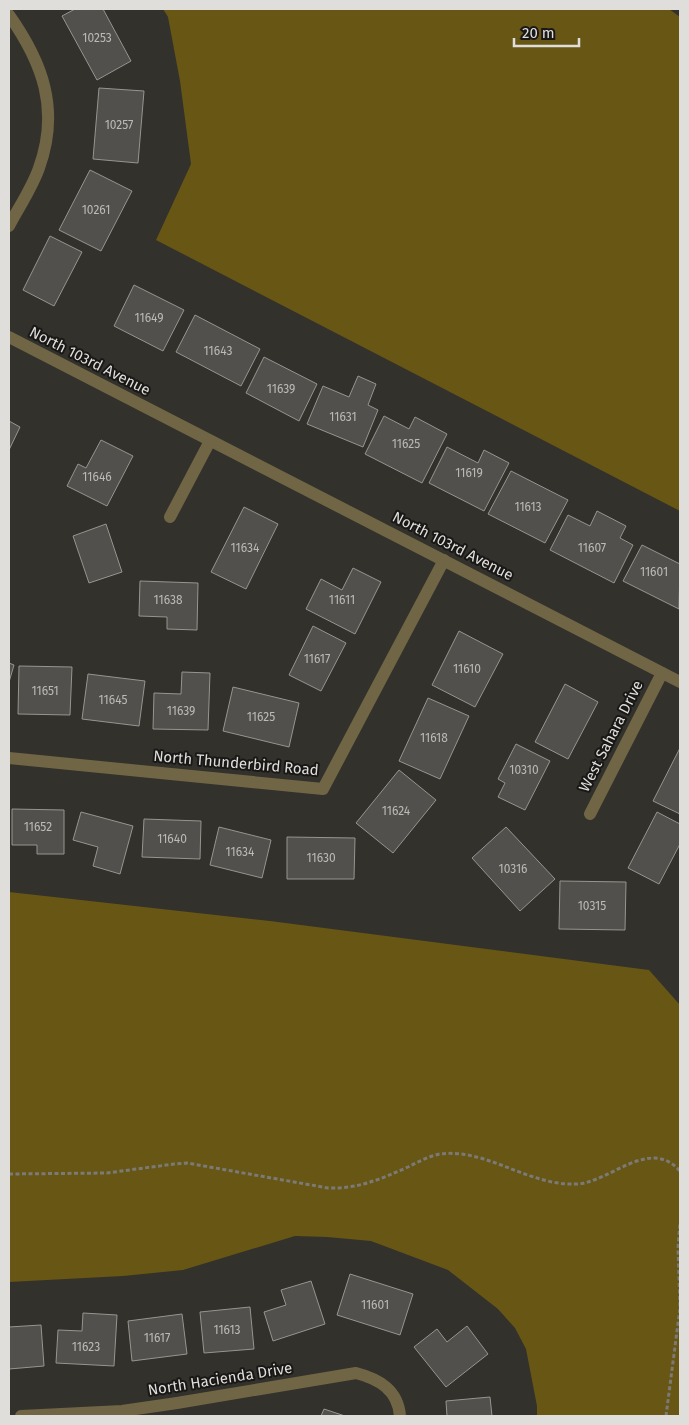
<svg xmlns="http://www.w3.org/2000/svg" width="689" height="1425" font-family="'Fira Sans',sans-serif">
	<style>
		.green { fill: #685615 }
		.building { fill: #52504c; stroke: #96958f }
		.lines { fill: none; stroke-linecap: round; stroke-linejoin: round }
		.path { stroke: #7b7a76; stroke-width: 3; stroke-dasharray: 4 2.5; stroke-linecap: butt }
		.minor { stroke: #706645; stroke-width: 12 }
		.tertiary { stroke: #706645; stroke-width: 12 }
		.labels { text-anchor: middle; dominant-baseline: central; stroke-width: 4; stroke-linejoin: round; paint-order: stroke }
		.number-label { font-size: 12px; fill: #bcbab7 }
		.street-label { font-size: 15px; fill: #dfdedb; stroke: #191816 }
	</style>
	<rect width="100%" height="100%" fill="#32312c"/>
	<!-- green -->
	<path class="green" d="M163,9H669L680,17V511L156,240L191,164L180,81L168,17Z
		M9,892L270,921L649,970L680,1005V1416H537V1406L526,1349L515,1328L498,1309L448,1270L371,1241L327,1237L295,1236L183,1270L123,1276L9,1282Z"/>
	<!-- building -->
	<path class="building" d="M75,9H103L131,61L97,80L62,16Z
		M99,88L144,91L138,163L93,159Z
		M90,170L132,191L101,251L59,230Z
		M50,236L82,252L54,306L23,290Z
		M134,285L184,310L163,351L114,326Z
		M195,315L260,349L241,386L176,352Z
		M264,357L317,384L299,421L246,393Z
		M358,376L376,384L368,405L378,410L363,447L307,424L323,386L349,397Z
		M384,416L409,429L415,417L447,434L422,483L365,454Z
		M9,421L20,427L9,450Z
		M101,440L133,456L107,506L67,486L78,464L86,468Z
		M447,447L478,463L484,450L509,463L484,511L429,483Z
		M511,471L568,500L545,543L488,514Z
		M244,507L278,524L246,589L211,572Z
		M597,511L626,526L620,538L633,545L614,583L550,550L568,515L590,526Z
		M106,524L122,572L89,583L73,536Z
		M642,545L680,564L679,609L623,581Z
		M353,568L381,582L355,634L306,609L321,579L342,590Z
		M140,581L198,583L197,630L167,629V617L139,616Z
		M313,626L346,643L321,691L289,675Z
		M459,631L503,654L475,707L432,685Z
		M9,663L14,665L9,682Z
		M19,666L72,667L70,715L18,714Z
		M182,672L210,673L208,730L153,729L154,693L181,694Z
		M88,674L145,681L139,726L82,719Z
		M565,684L598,702L568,759L535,742Z
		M233,687L299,703L289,747L223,731Z
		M428,698L469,716L440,779L399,761Z
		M516,744L550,761L525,810L498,797L505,783L498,779Z
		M680,748V814L653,801Z
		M399,770L436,800L393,853L356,823Z
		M12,809L64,810V854H37V845H12Z
		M81,812L133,826L120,874L93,866L98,847L73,840Z
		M657,812L680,824V844L659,884L628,868Z
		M144,819L201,821L200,859L142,857Z
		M219,827L271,840L262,878L210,865Z
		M506,827L555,879L520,911L472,858Z
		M287,837L355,838L354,879H287Z
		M560,881L626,882L625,930L559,929Z
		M350,1274L413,1294L400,1335L337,1315Z
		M311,1281L325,1324L273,1341L264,1312L286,1305L281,1290Z
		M250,1307L254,1349L204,1353L200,1312Z
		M83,1313L117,1315L114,1366L56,1363L58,1330L82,1331Z
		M182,1314L187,1354L132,1361L128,1321Z
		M41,1325L44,1366L9,1369V1327Z
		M467,1326L488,1354L446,1387L414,1347L437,1329L447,1342Z
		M490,1397L492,1416H447L446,1401Z
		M324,1409L345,1416H321Z"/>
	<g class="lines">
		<!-- path -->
		<path class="path" d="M9,1174L107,1173L174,1164L187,1163L328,1188C358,1189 381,1179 408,1167C418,1162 429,1156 440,1154C487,1148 528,1186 576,1184C610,1183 649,1136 680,1171
			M666,1416L680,1308L678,1248L680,1222"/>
		<!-- minor -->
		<path class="minor" d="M9,15C43,63 60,110 39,168C32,188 19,207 9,226
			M170,517L210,441
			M9,758L323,789L444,560
			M590,814L662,673
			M21,1416L122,1411L177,1403L356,1373C379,1379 398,1390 400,1416"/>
		<!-- tertiary -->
		<path class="tertiary" d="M9,337L680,682"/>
	</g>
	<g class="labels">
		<!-- number labels -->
		<g class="number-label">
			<text x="97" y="38">10253</text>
			<text x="119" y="125">10257</text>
			<text x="96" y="210">10261</text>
			<text x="149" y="318">11649</text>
			<text x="218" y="351">11643</text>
			<text x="281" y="389">11639</text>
			<text x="343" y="417">11631</text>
			<text x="406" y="444">11625</text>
			<text x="469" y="473">11619</text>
			<text x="97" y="477">11646</text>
			<text x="528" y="507">11613</text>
			<text x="245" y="548">11634</text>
			<text x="592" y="548">11607</text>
			<text x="654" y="572">11601</text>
			<text x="168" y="600">11638</text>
			<text x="342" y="600">11611</text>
			<text x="317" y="659">11617</text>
			<text x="467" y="669">11610</text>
			<text x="45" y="691">11651</text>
			<text x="113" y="700">11645</text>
			<text x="181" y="711">11639</text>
			<text x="261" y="717">11625</text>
			<text x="434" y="738">11618</text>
			<text x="524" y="770">10310</text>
			<text x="396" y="811">11624</text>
			<text x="38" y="827">11652</text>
			<text x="172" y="839">11640</text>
			<text x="240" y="852">11634</text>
			<text x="321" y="858">11630</text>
			<text x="513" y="869">10316</text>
			<text x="592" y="906">10315</text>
			<text x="375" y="1305">11601</text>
			<text x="227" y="1330">11613</text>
			<text x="157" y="1338">11617</text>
			<text x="86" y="1347">11623</text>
		</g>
		<!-- street labels -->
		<g class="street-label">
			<text transform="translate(90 361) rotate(27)">North 103rd Avenue</text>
			<text transform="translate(453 546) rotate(27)">North 103rd Avenue</text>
			<text transform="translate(611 736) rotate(-63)">West Sahara Drive</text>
			<text transform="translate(236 763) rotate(5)">North Thunderbird Road</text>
			<text transform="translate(220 1379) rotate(-9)">North Hacienda Drive</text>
		</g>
	</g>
	<!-- border -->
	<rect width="689" height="1425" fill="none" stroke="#dfdedb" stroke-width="20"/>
	<!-- scale -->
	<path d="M514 38v8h65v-8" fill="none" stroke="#dfdedb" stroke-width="2.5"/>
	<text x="522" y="38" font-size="15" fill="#dfdedb" stroke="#191816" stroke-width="4" paint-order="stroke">20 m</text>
</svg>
